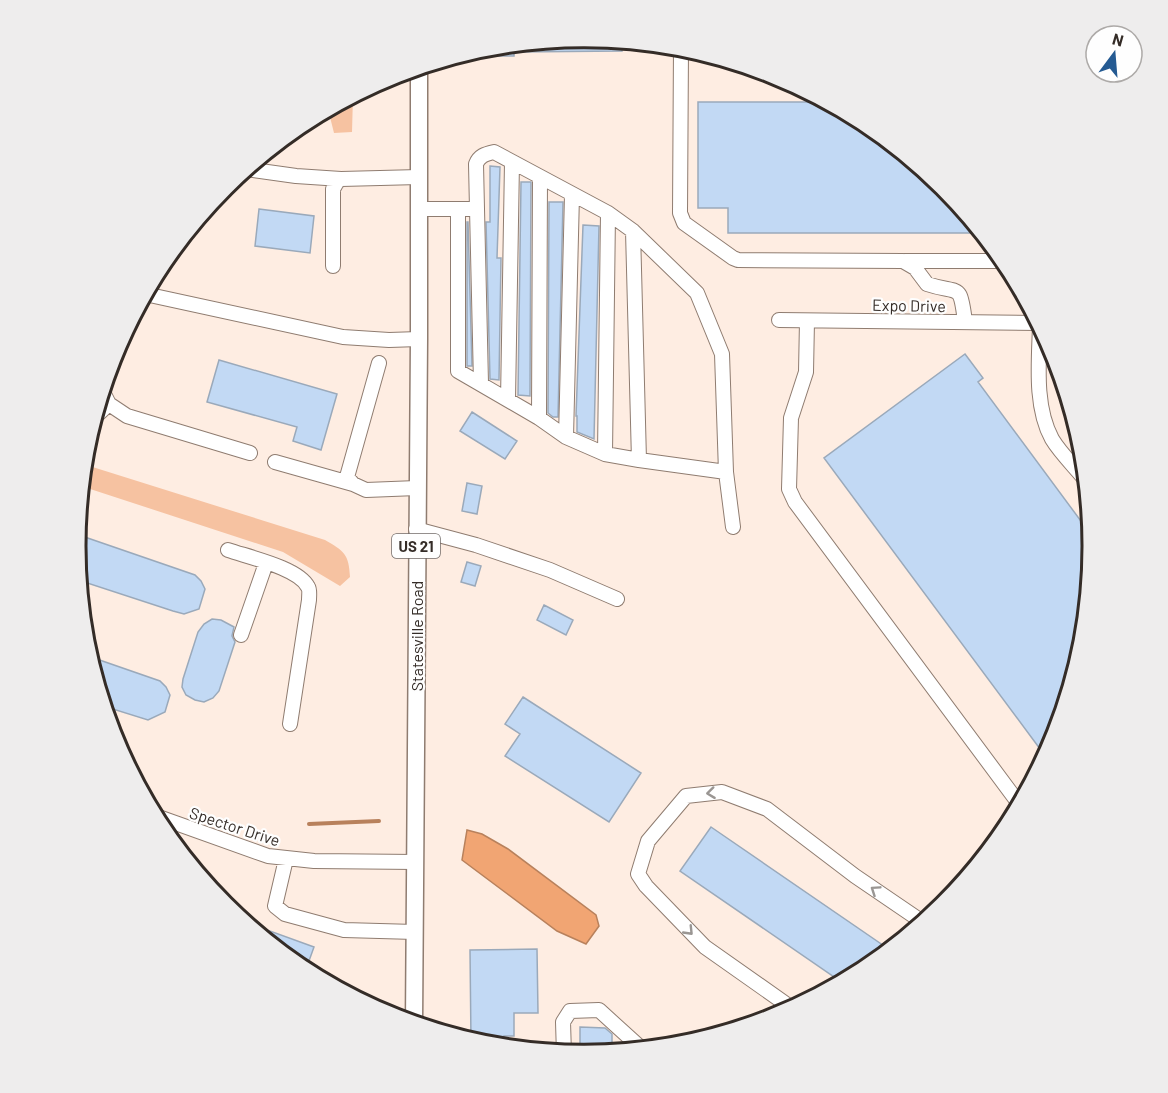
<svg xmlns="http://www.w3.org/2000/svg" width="1168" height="1093" font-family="Barlow,sans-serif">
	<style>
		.green { fill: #f6c2a1 }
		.water { fill: #f1a573; stroke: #b8815c; stroke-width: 1.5 }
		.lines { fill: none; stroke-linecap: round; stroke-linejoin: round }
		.stream { stroke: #b8815c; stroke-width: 4 }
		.building { fill: #c2d9f4; stroke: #9aa9ba; stroke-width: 1.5 }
		.minor-casing { stroke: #8f7c70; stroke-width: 16 }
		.major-casing { stroke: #8f7c70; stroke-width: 19 }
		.minor { stroke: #fff; stroke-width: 14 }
		.major { stroke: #fff; stroke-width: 16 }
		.oneway { stroke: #9a9693 }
		.labels { text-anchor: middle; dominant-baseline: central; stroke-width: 4.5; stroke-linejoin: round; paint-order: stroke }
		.shield { fill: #fefefe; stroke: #716b68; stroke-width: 1.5 }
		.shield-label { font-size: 15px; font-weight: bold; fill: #342c27 }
		.street-label { font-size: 16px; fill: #342c27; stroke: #fefefe }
		.rim { fill: none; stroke: #342c27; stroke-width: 3 }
	</style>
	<rect width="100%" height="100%" fill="#feede2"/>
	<!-- green -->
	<path class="green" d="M353,96L352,132L334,133L328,109Z
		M83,464L325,540C344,551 349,554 350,577L340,586L283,552L81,486Z"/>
	<!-- water -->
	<path class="water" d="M467,830L482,834L508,849L596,915L599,926L586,944L557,931L462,860Z"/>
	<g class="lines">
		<!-- stream -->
		<path class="stream" d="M134,779L142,781
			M309,824L379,821"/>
	</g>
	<!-- building -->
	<path class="building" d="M584,38L622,41V51L514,52V56H489V47Z
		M698,102H827L867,123L944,187L982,233H728V208H698Z
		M490,166L500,167L497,258H501L499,380L490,379L486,222H490Z
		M521,182H531L530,396L518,395Z
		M549,202H563L558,417H553L548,413Z
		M259,209L314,216L310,253L255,246Z
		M467,222H468L472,366H467Z
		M583,225L599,226L594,439L577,432V416H576Z
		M965,354L983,378L978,382L1092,536L1093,547L1083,646L1054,742L1046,757L824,458Z
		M219,360L337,394L321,450L293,441L297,427L207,402Z
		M472,412L517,441L505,459L460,431Z
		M467,483L482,486L477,514L462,511Z
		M76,534L195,575L201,581L205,589L199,609L184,614L173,611L78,580L75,546Z
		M467,562L481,566L475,586L461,582Z
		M544,605L573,620L566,635L537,620Z
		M212,619L221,620L234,627L232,636L235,642L219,691L213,698L204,702L195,700L186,695L182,687L183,679L198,632L204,624Z
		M88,656L160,681L166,687L170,695L165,712L148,720L103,706Z
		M523,697L641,773L609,822L505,756L520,734L505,724Z
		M711,827L890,950L866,970L843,983L680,871Z
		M245,922L314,947L305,972L245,923Z
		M537,949L538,1013H514V1036H504L505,1048L484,1046L471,1042L470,950Z
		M580,1027L605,1028L612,1034V1050H580Z"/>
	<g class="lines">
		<!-- minor casing -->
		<g class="minor-casing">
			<path id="minor" d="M681,47L680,213L684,223L733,258L738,260L903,261L915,268L927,284C960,295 960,281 965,322
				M246,169L296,176L341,179
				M419,209H477L476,164C479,156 485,154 494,152L608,213L633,231L697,293L722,354L726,472L733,527
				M458,209V371L539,418L566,437L605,454L608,213
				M477,209L481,383
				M633,231L639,460L726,472
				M905,261H1003
				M333,266V189L337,182L341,179L419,177
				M145,294L343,337L389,340L419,339
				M779,320L1039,323
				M807,321L806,372L791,418L789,489L795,502L1020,805
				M1040,325C1039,361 1034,406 1052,439C1061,454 1076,468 1087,482
				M102,390L109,404L127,416L250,453
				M508,400L512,162
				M94,418L109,404
				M539,418L540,177
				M566,437L572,195
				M605,454L639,460
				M275,462L353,484L366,490L417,488
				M353,484L347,477L379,363
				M416,529L476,545L550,570L617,599
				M228,550C248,557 299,568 308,587C310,590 309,596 309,600L290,724
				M241,635L266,563
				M153,815L268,856L314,861L416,862
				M286,859L275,906L285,914L344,930L415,932
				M793,1009L705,947L646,886L638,874L648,841L686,796L722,792L767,809L855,876L924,923
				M564,1054L563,1022L570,1011L599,1010L643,1050"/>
		</g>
		<!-- major casing -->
		<g class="major-casing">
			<path id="major" d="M414,1024L419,339V67"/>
		</g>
		<!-- minor -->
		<use href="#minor" class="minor"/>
		<!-- major -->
		<use href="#major" class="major"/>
	</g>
	<!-- one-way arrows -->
	<defs><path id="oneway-chevron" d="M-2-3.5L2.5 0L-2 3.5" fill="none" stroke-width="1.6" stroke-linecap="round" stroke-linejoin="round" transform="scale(1.5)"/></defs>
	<g class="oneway">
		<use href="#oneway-chevron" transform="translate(711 793) rotate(173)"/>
		<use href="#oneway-chevron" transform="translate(875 890) rotate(-146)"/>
		<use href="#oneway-chevron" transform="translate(689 931) rotate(46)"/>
	</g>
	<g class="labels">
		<!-- shield labels -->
		<rect class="shield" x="392" y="534" width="48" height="24" rx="4.5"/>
		<g class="shield-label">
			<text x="416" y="546">US 21</text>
		</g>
		<!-- street labels -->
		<g class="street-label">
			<text transform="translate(909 305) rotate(1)">Expo Drive</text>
			<text transform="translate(416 636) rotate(-90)">Statesville Road</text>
			<text transform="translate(235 826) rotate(18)">Spector Drive</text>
		</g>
	</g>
	<!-- crop -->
	<path d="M0 0H1168V1093H0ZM86 546a498 498 0 1 1 996 0a498 498 0 1 1-996 0Z" fill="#eeeded" fill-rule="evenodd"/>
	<path class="rim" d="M86 546a498 498 0 1 1 996 0a498 498 0 1 1-996 0Z"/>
	<!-- north arrow -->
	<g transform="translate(1114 54) rotate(16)"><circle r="28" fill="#fefefe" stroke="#adaaa8" stroke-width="1.5"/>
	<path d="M0-4.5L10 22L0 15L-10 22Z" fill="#245a92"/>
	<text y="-9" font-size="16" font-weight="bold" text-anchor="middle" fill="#342c27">N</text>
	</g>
</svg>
